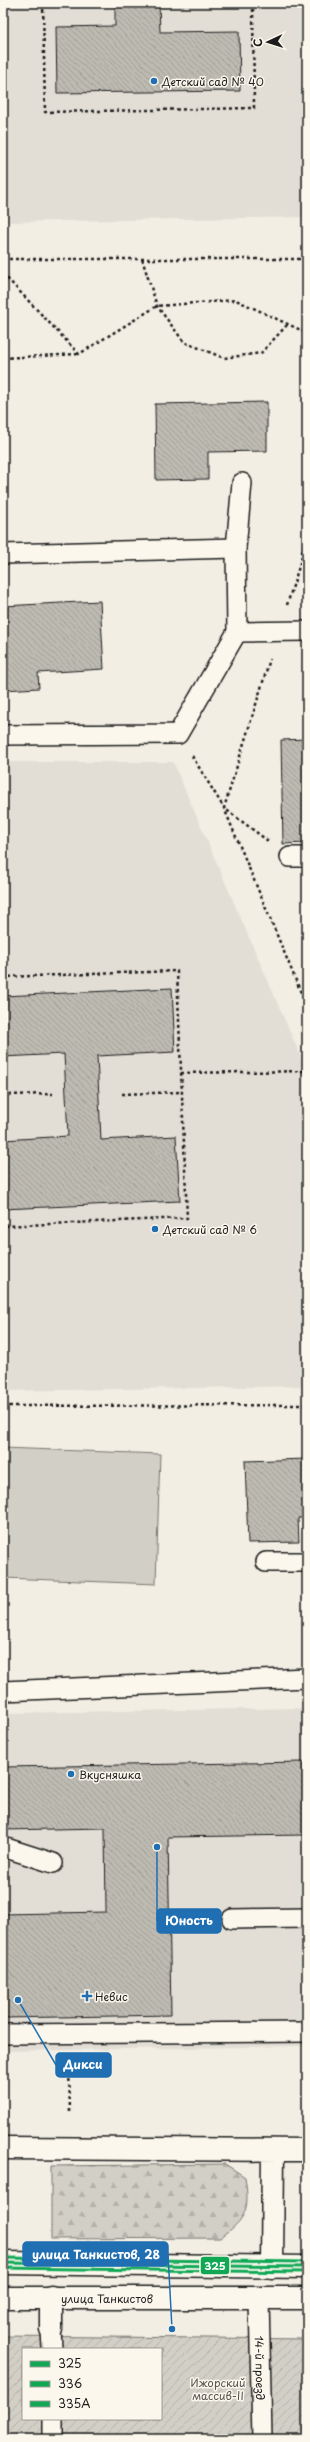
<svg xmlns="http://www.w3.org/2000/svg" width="310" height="2442" font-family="'Playpen Sans',sans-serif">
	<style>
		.built { fill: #e2ded5 }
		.grass { fill: #d2cfc6; stroke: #777671 }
		.forest { fill: url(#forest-firs); stroke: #777671 }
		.garden { fill: url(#garden-furrows); stroke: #777671; fill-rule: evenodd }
		.building { fill: url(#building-back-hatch); stroke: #1c1c1c }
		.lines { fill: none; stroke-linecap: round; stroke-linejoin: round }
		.service-casing { stroke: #1c1c1c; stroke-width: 22 }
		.minor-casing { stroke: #1c1c1c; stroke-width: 25 }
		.secondary-casing { stroke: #1c1c1c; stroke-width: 25 }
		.path { stroke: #1c1c1c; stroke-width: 2.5; stroke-dasharray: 3 3; stroke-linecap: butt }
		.service { stroke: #fbf7ec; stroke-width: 19 }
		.minor { stroke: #fbf7ec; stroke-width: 22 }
		.secondary { stroke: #fbf7ec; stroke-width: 22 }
		.bus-1-casing { stroke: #fbf7ec; stroke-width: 6 }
		.bus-2-casing { stroke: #fbf7ec; stroke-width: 6 }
		.bus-3-casing { stroke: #fbf7ec; stroke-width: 6 }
		.bus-1 { stroke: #10a855; stroke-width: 3 }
		.bus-2 { stroke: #10a855; stroke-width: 3 }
		.bus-3 { stroke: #10a855; stroke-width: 3 }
		.poi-dot { fill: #1f6fb2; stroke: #fbf7ec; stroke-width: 1.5 }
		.labels { text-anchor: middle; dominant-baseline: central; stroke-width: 3; stroke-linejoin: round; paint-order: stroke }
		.poi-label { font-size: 11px; fill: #1c1c1c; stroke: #fbf7ec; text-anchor: start }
		.street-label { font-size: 11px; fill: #1c1c1c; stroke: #fbf7ec }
		.park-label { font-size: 11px; fill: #53524f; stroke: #fbf7ec }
		.leader { fill: none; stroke: #1f6fb2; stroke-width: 1.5 }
		.callout-dot { fill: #1f6fb2; stroke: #fbf7ec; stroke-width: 1.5 }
		.callout { fill: #1f6fb2; stroke: #1f6fb2; stroke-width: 1.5 }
		.callout-label { font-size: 12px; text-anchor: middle; font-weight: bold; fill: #fff }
		.line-badge { stroke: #fbf7ec; stroke-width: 1.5 }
		.badge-label { font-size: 11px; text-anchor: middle; font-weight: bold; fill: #fff }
	</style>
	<defs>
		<pattern id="forest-firs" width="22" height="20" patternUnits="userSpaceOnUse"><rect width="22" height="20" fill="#d2cfc6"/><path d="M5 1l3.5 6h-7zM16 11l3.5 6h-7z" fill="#b4b1aa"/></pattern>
		<pattern id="garden-furrows" width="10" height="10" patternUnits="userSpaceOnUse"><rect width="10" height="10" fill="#d2cfc6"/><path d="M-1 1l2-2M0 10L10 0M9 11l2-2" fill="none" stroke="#b4b1aa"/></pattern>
		<pattern id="building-back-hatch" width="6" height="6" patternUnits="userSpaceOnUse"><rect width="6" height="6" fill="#bdbab1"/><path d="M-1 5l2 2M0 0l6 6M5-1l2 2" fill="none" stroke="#a29f98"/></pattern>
	</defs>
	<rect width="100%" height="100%" fill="#f2eee4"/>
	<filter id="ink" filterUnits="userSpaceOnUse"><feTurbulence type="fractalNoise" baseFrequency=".025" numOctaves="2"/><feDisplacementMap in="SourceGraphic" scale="8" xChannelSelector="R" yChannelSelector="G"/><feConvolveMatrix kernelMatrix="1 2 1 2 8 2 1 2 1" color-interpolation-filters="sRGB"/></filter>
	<g filter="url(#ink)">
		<!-- built -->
		<path class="built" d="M3,3H302L307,217L3,222Z
			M3,762H173L307,1071V1386L3,1391Z
			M307,1708V2046L3,2051V1713Z"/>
		<!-- grass -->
		<path class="grass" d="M3,1448L160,1454L156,1584L3,1578Z"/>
		<!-- forest -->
		<path class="forest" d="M225,2164L245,2177C250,2210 247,2218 220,2238L51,2239V2166Z"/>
		<!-- garden -->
		<path class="garden" d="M3,2336L307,2339V2439H3ZM23,2349H161V2419H23Z"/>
		<!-- building -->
		<path class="building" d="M115,3H159L160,32L239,31L240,91L57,93L56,27L115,26Z
			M267,402V451L208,452V479L156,480L155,404Z
			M100,601L104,669L38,673L39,688L3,690V606Z
			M307,739V843L283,844L281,740Z
			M172,988L175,1052L97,1056L101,1140L176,1136L180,1201L3,1209V1140L68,1136L64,1054L3,1057V996Z
			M307,1459V1518H298L299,1542L248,1543L245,1461Z
			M304,1762L305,1835L168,1837L171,2015L3,2018V1914L106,1912L105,1828L3,1830V1767Z"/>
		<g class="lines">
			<!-- service casing -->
			<g class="service-casing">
				<g id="service">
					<path d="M3,554L236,548"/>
					<path d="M237,632L307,631"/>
					<path d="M3,735L178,734L237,632L236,548L242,483"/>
					<path d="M290,857H307"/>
					<path d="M266,1562H307"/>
					<path d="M3,1691L307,1678"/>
					<path d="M3,1847L53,1863"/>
					<path d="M232,1919L307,1918"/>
					<path d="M3,2034L307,2032"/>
					<path id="s1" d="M259,2298L262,2439"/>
					<path d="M51,2329L52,2349"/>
					<path d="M53,2419V2439"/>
				</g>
			</g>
			<!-- minor casing -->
			<g class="minor-casing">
				<path id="minor" d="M3,2148L307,2150
					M272,2267L273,2150
					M51,2297V2329"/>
			</g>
			<!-- secondary casing -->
			<g class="secondary-casing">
				<g id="secondary">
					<path d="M3,2263L307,2267"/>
					<path id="s2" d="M3,2298H307"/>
				</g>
			</g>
			<!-- path -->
			<path class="path" d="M43,3L45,112L254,108L253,3
				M3,259H307
				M142,259L157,306L184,342L224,358L261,353L288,324
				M3,274L79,354L157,306L236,300L307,333
				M3,358L78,354
				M287,605L301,560L307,528
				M192,756L224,808L307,1007
				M268,841L224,808L270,659
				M3,977L177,971L187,1218L3,1226
				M181,1073L307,1071
				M122,1094L182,1092
				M3,1095L53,1094
				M3,1406L307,1405
				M69,2061L70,2113"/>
			<!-- service -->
			<use href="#service" class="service"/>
			<!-- minor -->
			<use href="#minor" class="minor"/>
			<!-- secondary -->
			<use href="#secondary" class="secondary"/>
			<!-- bus-1 casing -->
			<g class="bus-1-casing">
				<path id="bus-1" d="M3,2263L307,2267"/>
			</g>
			<!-- bus-2 casing -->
			<g class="bus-2-casing">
				<path id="bus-2" d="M3,2268L307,2272"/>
			</g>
			<!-- bus-3 casing -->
			<g class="bus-3-casing">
				<path id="bus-3" d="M3,2258L307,2262"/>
			</g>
			<!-- bus-1 -->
			<use href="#bus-1" class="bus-1"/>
			<!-- bus-2 -->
			<use href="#bus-2" class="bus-2"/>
			<!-- bus-3 -->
			<use href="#bus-3" class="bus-3"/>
		</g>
	</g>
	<!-- markers -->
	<g class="poi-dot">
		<circle cx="154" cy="81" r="4"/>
		<circle cx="155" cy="1229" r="4"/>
		<circle cx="71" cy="1774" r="4"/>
		<path d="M85 1990h4v4h4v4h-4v4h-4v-4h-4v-4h4z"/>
	</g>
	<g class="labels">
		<!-- poi labels -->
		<g class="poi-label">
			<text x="162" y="81">Детский сад № 40</text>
			<text x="163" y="1229">Детский сад № 6</text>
			<text x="79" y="1774">Вкусняшка</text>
			<text x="95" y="1996">Невис</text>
		</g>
		<!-- street labels -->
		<g class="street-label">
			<text stroke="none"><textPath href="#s2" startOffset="104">улица Танкистов</textPath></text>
			<text stroke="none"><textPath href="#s1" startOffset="70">14-й проезд</textPath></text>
		</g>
		<!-- park labels -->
		<g class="park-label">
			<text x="218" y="2382">Ижорский<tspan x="218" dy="13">массив-II</tspan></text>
		</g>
	</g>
	<!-- callouts -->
	<path class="leader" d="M157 1847L157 1921M18 2000L56 2065M172 2329L168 2254"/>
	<g class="callout-dot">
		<circle cx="157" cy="1847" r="4"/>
		<circle cx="18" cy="2000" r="4"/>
		<circle cx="172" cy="2329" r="4"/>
	</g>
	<g class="callout">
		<rect x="157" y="1909" width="64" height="24" rx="4"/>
		<rect x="56" y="2053" width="55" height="24" rx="4"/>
		<rect x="23" y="2242" width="145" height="24" rx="4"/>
	</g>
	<g class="callout-label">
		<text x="189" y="1925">Юность</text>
		<text x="83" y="2069">Дикси</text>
		<text x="96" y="2259">улица Танкистов, 28</text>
	</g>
	<rect class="line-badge" x="200" y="2256" width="30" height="19" rx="4" fill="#10a855"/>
	<g class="badge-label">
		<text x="215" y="2270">325</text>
	</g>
	<!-- margin -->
	<rect width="310" height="2442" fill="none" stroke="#fbf7ec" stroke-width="16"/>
	<rect x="8" y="8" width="294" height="2426" fill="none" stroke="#1c1c1c" stroke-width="1.5" filter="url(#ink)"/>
	<!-- legend -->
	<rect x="22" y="2348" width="140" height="72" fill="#fbf7ec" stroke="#a29f99"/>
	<rect x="30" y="2361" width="20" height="6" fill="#10a855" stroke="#a29f99"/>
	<text x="58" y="2368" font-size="12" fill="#1c1c1c">325</text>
	<rect x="30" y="2381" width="20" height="6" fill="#10a855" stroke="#a29f99"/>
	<text x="58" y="2388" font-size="12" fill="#1c1c1c">336</text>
	<rect x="30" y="2401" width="20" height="6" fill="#10a855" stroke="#a29f99"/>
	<text x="58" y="2408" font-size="12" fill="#1c1c1c">335А</text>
	<!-- north arrow -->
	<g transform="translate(268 42) rotate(266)" stroke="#fbf7ec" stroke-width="3" paint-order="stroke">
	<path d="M0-3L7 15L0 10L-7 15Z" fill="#1c1c1c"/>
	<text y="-6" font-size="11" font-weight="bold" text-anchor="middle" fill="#1c1c1c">С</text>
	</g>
</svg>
